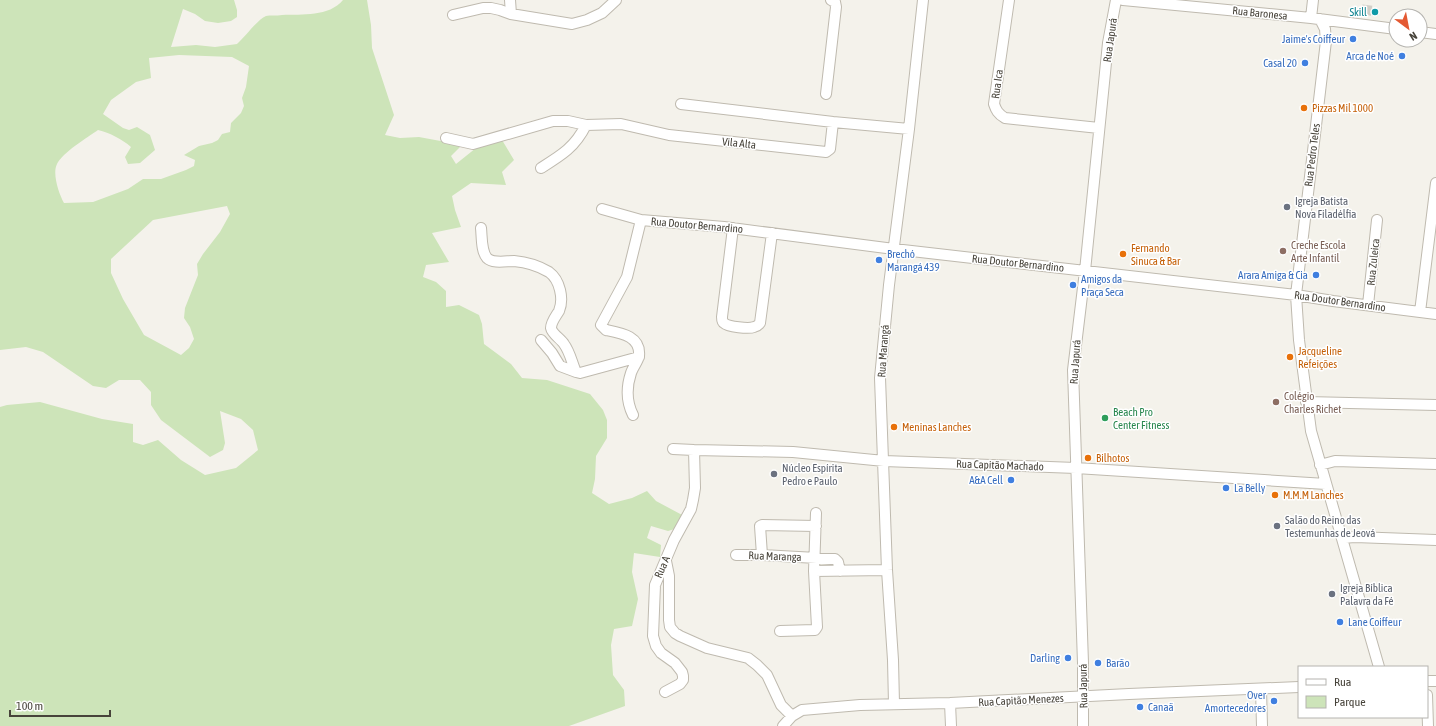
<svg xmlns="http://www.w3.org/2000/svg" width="1436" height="726" font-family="'Asap Condensed',sans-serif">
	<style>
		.green { fill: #cde4b9; fill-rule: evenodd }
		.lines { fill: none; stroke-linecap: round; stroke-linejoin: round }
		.minor-tunnel { stroke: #d1cfc8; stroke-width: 10; stroke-dasharray: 10 5; stroke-linecap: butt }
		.minor-casing { stroke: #bfbaaf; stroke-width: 12 }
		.minor { stroke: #fff; stroke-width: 10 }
		.culture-dot { fill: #0f9aa8; stroke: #fff; stroke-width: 1.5 }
		.shop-dot { fill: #3f7fe0; stroke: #fff; stroke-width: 1.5 }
		.food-dot { fill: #e8710a; stroke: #fff; stroke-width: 1.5 }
		.worship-dot { fill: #6b7280; stroke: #fff; stroke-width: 1.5 }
		.education-dot { fill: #8d6e63; stroke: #fff; stroke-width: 1.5 }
		.leisure-dot { fill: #2e9e5b; stroke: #fff; stroke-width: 1.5 }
		.labels { text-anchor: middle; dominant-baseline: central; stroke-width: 3; stroke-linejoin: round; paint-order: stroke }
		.culture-label { font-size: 11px; fill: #0d838f; stroke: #fff; text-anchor: end }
		.street-label { font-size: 11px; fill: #47433a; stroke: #fff }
		.shop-label { font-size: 11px; fill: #366cbe; stroke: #fff; text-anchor: end }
		.food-label { font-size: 11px; fill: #c56008; stroke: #fff; text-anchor: start }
		.worship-label { font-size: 11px; fill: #5b616d; stroke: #fff; text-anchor: start }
		.education-label { font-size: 11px; fill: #785e54; stroke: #fff; text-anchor: start }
		.leisure-label { font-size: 11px; fill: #27864d; stroke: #fff; text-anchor: start }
	</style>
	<rect width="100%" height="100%" fill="#f4f2eb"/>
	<!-- green -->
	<path class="green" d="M0,0H234L237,10V17L231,21L218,23L205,21L195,14L183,9L171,47L196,45L215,47L237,44C245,37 257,20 266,16C270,15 277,16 282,15C302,14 329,17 343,0H367L371,25L372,48L394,115L385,135L400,138L419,137L462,145L451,156L456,164L476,148L502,140L514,160L502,172L506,185L471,183L452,196L455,210L461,227L432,233L449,262L426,265L423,277L436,282L446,291V307L459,305L479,315L482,324L484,344L511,364L522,378L547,380L590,394L603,410L607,420V438L596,456L595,479L592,493L609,504L632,498L647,491L656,501L684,516L678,528L668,531L651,526L647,538L661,545L660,557L634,553L632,572L638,599L632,626L614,629L611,645L613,675L624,690L625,706L569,726H0V407L7,405L40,402L102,419L133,424V442L143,445L158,440L181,460L205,475L236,468L258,450L253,430L241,419L220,411L225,443L223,450L210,457L161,420L151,405V392L140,380H119L106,388L93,386L43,352L26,347L0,350ZM179,55L232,57L249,66L246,87L242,98L244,106L241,113L231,123L230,132L222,134L218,140L212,143L199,146L184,155L195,160L194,166L186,170L161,179H143L128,189L93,202L64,203C59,194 52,174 57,164C62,153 88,137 98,130C110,133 122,139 131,147L125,157L128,164L140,163L155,150L150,135L137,127L129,130L123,128L103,114L111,100L136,82L151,78L149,58ZM227,206L230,214L220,232L203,254L197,264L198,275L185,308L184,318L190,327L194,339L189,348L181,355L144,335L123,299L111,273V259L153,220Z"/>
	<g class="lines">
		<!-- minor-tunnel -->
		<path class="minor-tunnel" d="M1366,15L1368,0"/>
		<!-- minor casing -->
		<g class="minor-casing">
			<path id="minor" d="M510,0L511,14
				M1009,0L994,104C996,110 998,114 1005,118L1099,128
				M1123,0L1311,18L1396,29
				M453,15L483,8H491L500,10L511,14L572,24L587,20L602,13L616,0
				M1311,18L1313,0
				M1320,19L1325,29L1326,41L1296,295L1299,340L1311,431L1379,667
				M1420,32L1436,34
				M826,94L836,7L835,2L831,0
				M681,104L833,122L909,129
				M446,138L473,144L553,121H568L586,125L621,124L669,135L826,152L830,149L833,122
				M541,168C562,155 575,147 586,125
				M602,209L641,220L724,227L894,249L1296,295L1333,301L1436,314
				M481,228C482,237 481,251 487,258C493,264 506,261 514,261C525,262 539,266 549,272C560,280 564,299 559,311C556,316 551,322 551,328C552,334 561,339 564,344C570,352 572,363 576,372L580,373L639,357
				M733,228L722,317C722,319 722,322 724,323C728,327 749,329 754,327C758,326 758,325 760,323L772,233
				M1368,305L1377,220
				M1420,312L1436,183
				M541,340L552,353L560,366L576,372
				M1306,402L1436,405
				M633,415C626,401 626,388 631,373C633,367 638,361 639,356C641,336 621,333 606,330L601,325L627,277L641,220
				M673,449L694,450L793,452L884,461L1076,468L1326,484
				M1320,465L1335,461L1436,464
				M1342,538L1355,537L1436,540
				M736,555H762L835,559L838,562L840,571
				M762,555L760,526L762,525L816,526
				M666,561L669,576V620L670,627L675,633L680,636L707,648L748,658L757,665L767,675L781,705L792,716
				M814,571L887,570
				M780,631L815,630L817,627L814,571L816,513
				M1427,681H1436
				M1261,689L1262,726
				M665,692L680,684L683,680V676L682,672L675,663L661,653L656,646L653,636L655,585L674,540L691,509L693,500L695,488L694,450
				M1427,695L1428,726
				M950,703L951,726
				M894,704L893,660L887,570L880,378L889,285L909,129L923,0
				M783,726L792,716L802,710L860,705L950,703L1129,694L1299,687
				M1083,726V663L1073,370L1085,271L1108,43L1116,0"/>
		</g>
		<!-- minor -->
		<use href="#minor" class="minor"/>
	</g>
	<!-- markers -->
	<circle class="culture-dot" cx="1375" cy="12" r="4"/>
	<g class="shop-dot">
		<circle cx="1353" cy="39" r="4"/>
		<circle cx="1402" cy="56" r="4"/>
		<circle cx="1305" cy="63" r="4"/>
		<circle cx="879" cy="260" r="4"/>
		<circle cx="1316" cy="275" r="4"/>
		<circle cx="1073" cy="285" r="4"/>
		<circle cx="1011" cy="480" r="4"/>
		<circle cx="1226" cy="488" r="4"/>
		<circle cx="1340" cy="622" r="4"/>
		<circle cx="1068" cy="658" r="4"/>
		<circle cx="1098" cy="663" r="4"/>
		<circle cx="1274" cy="701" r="4"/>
		<circle cx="1140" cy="707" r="4"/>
	</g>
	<g class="food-dot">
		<circle cx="1304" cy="108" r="4"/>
		<circle cx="1123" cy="254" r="4"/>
		<circle cx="1290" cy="357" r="4"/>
		<circle cx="894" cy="427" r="4"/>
		<circle cx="1088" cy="458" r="4"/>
		<circle cx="1275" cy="495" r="4"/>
	</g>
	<g class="worship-dot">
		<circle cx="1287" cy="207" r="4"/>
		<circle cx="774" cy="474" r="4"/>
		<circle cx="1277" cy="526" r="4"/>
		<circle cx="1332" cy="594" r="4"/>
	</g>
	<g class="education-dot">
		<circle cx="1283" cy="251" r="4"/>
		<circle cx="1276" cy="402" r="4"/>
	</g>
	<circle class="leisure-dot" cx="1105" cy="418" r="4"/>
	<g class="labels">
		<!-- culture labels -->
		<g class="culture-label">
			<text x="1367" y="12">Skill</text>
		</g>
		<!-- street labels -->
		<g class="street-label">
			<text transform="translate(1260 13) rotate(6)">Rua Baronesa</text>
			<text transform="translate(1110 40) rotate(-82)">Rua Japurá</text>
			<text transform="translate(997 84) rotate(-82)">Rua Ica</text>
			<text transform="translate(739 143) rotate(6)">Vila Alta</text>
			<text transform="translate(1312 155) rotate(-83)">Rua Pedro Teles</text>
			<text transform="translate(697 225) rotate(5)">Rua Doutor Bernardino</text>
			<text transform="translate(1373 262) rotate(-84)">Rua Zuleica</text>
			<text transform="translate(1018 263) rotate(6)">Rua Doutor Bernardino</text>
			<text transform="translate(1340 301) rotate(8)">Rua Doutor Bernardino</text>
			<text transform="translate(883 351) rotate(-86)">Rua Marangá</text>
			<text transform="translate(1075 362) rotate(-86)">Rua Japurá</text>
			<text transform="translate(1000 465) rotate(2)">Rua Capitão Machado</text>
			<text transform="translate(775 556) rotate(2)">Rua Maranga</text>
			<text transform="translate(662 567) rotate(-66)">Rua A</text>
			<text transform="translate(1083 686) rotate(-91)">Rua Japurá</text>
			<text transform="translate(1021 700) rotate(-3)">Rua Capitão Menezes</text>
		</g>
		<!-- shop labels -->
		<g class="shop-label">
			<text x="1345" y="39">Jaime's Coiffeur</text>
			<text x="1394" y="56">Arca de Noé</text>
			<text x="1297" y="63">Casal 20</text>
			<text x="887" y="254" text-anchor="start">Brechó<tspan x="887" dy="13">Marangá 439</tspan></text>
			<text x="1308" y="275">Arara Amiga &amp; Cia</text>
			<text x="1081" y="279" text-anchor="start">Amigos da<tspan x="1081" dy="13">Praça Seca</tspan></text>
			<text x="1003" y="480">A&amp;A Cell</text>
			<text x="1234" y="488" text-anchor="start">La Belly</text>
			<text x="1348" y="622" text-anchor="start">Lane Coiffeur</text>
			<text x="1060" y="658">Darling</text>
			<text x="1106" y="663" text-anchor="start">Barão</text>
			<text x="1266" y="695">Over<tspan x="1266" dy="13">Amortecedores</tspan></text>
			<text x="1148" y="707" text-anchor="start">Canaã</text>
		</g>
		<!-- food labels -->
		<g class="food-label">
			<text x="1312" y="108">Pizzas Mil 1000</text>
			<text x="1131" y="248">Fernando<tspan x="1131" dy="13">Sinuca &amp; Bar</tspan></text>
			<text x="1298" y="351">Jacqueline<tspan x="1298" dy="13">Refeições</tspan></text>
			<text x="902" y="427">Meninas Lanches</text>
			<text x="1096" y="458">Bilhotos</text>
			<text x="1283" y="495">M.M.M Lanches</text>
		</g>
		<!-- worship labels -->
		<g class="worship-label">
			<text x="1295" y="201">Igreja Batista<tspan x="1295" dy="13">Nova Filadélfia</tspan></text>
			<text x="782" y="468">Núcleo Espírita<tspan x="782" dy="13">Pedro e Paulo</tspan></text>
			<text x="1285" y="520">Salão do Reino das<tspan x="1285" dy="13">Testemunhas de Jeová</tspan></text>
			<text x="1340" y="588">Igreja Bíblica<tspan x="1340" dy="13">Palavra da Fé</tspan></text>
		</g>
		<!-- education labels -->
		<g class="education-label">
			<text x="1291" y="245">Creche Escola<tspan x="1291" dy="13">Arte Infantil</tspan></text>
			<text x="1284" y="396">Colégio<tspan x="1284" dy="13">Charles Richet</tspan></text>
		</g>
		<!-- leisure labels -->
		<g class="leisure-label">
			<text x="1113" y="412">Beach Pro<tspan x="1113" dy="13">Center Fitness</tspan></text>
		</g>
	</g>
	<!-- legend -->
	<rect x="1298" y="666" width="130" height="52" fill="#ffffff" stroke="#b5b4b0"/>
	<rect x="1306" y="679" width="20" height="6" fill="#ffffff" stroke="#b5b4b0"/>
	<text x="1334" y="686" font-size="12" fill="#47433a">Rua</text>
	<rect x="1306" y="696" width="20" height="12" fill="#cde4b9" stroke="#b5b4b0"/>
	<text x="1334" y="706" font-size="12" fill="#47433a">Parque</text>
	<!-- north arrow -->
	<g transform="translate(1408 28) rotate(148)"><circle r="19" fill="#ffffff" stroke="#b5b4b0"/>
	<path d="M0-3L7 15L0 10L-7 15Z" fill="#e45932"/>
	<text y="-6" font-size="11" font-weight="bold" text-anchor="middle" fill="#47433a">N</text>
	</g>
	<!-- scale -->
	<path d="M10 710v6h100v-6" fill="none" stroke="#47433a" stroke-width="2"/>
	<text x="16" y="710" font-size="12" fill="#47433a" stroke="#ffffff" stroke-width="3" paint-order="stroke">100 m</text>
</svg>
